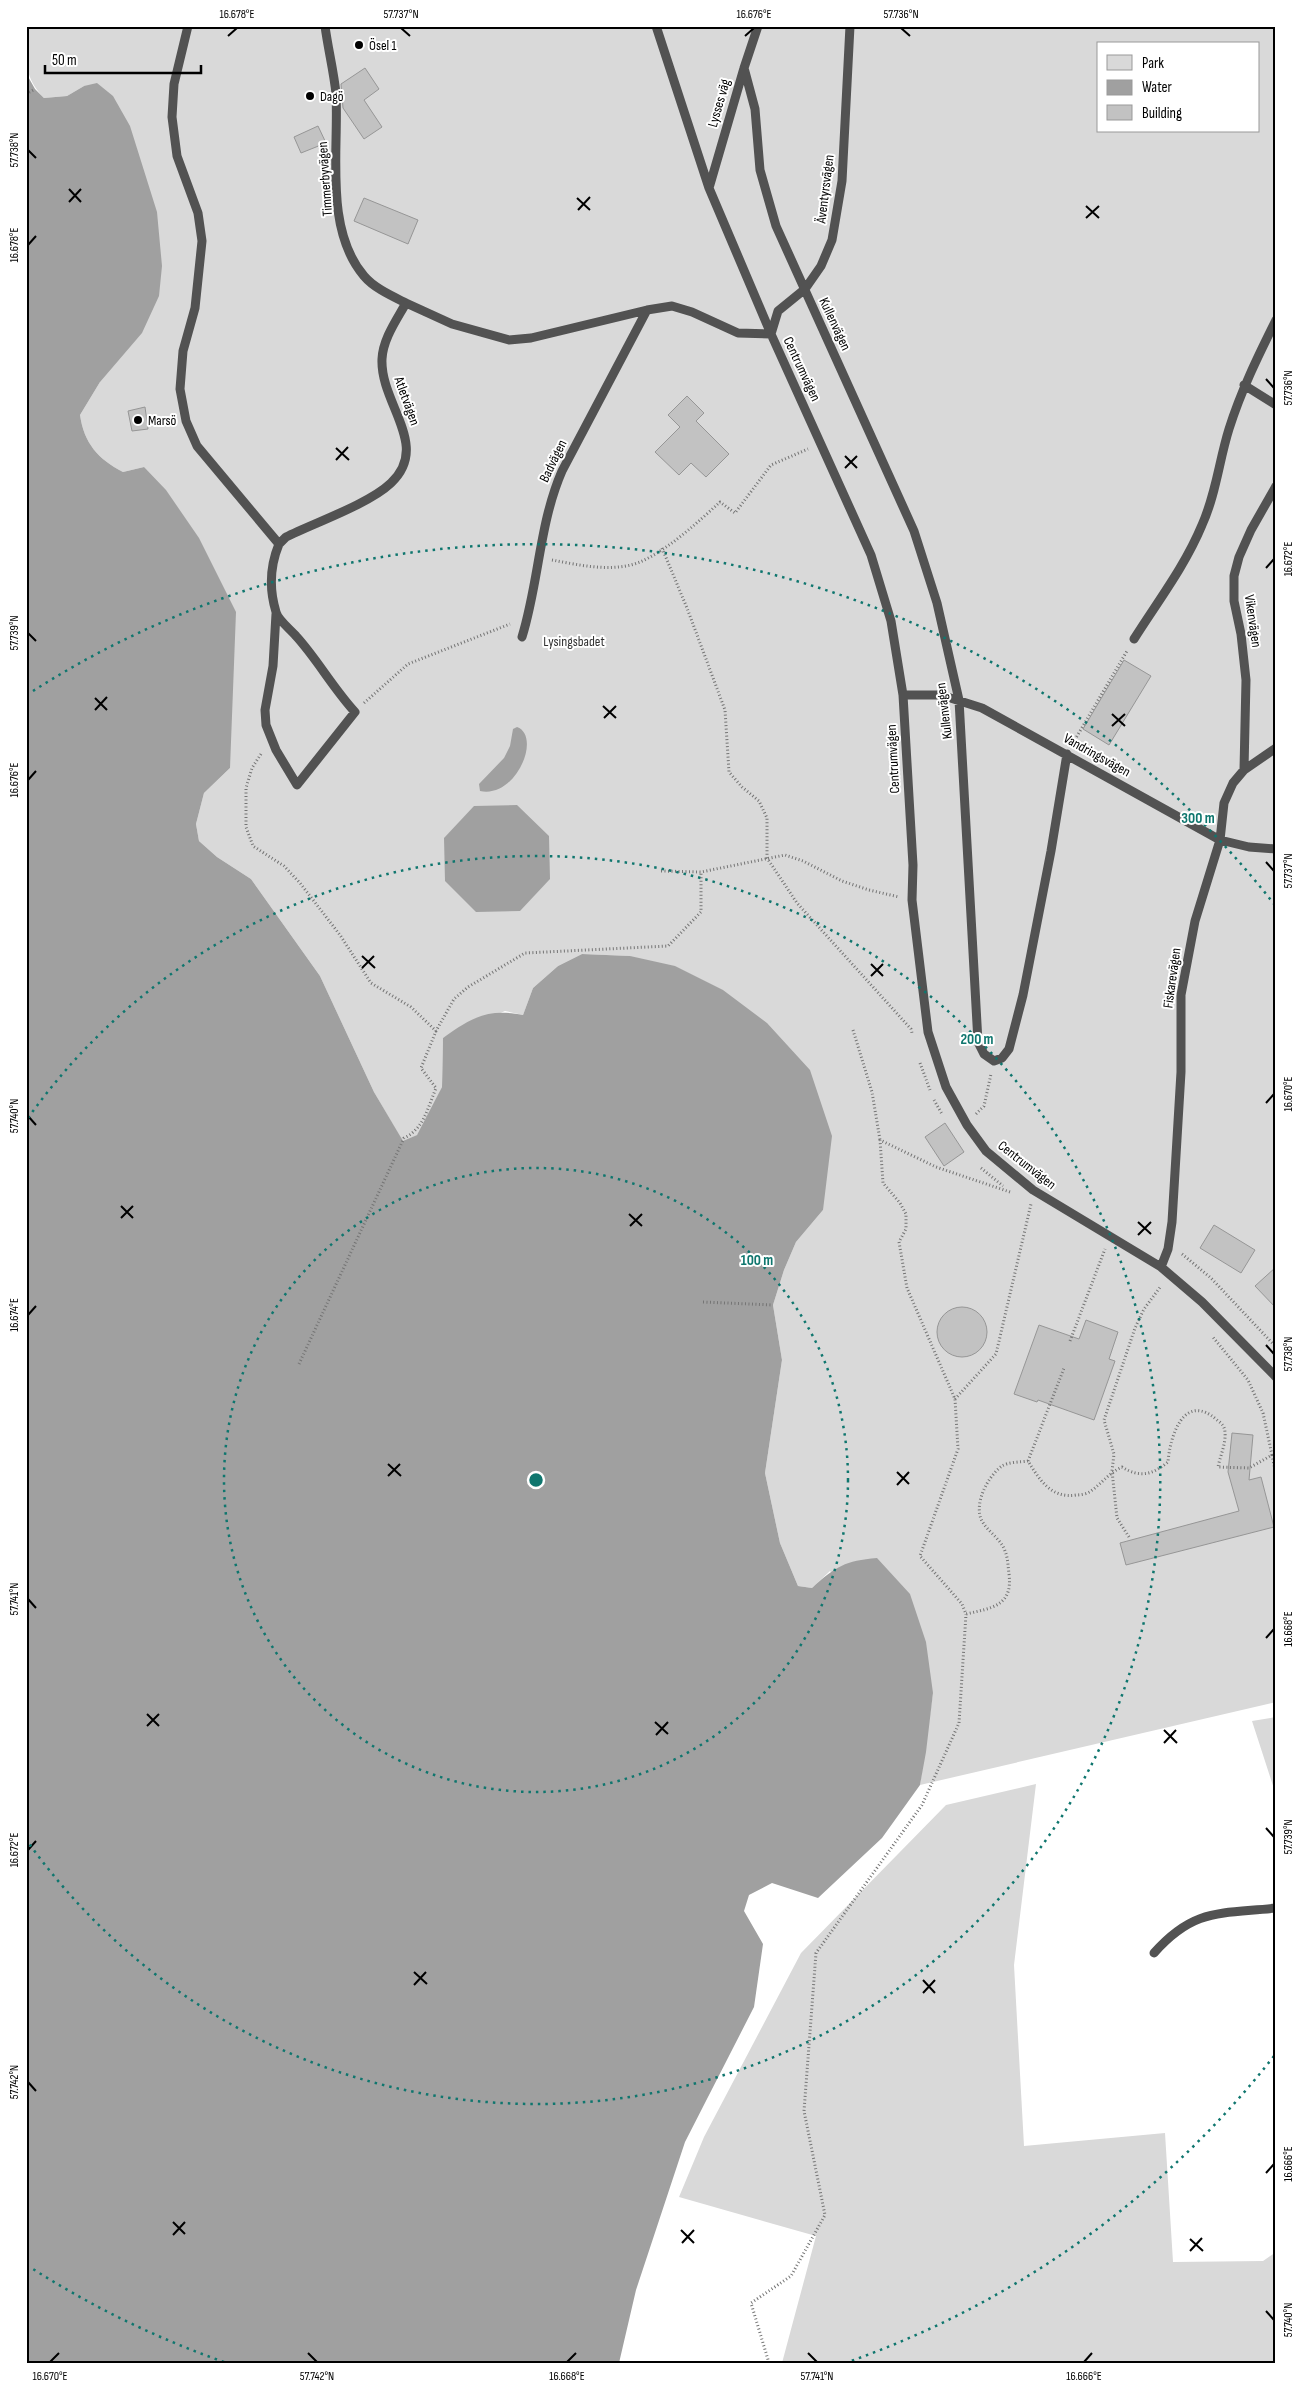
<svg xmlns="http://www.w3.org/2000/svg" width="1302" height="2389" font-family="'Sofia Sans Condensed',sans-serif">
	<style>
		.green { fill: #d9d9d9; fill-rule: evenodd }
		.water { fill: #a0a0a0 }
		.building { fill: #c2c2c2; stroke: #969696 }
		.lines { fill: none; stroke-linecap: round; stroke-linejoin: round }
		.path { stroke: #747474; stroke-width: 3; stroke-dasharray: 1 2.5; stroke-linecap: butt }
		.service { stroke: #525252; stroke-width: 9 }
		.ticks { fill: none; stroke: #000; stroke-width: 2 }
		.ring { fill: none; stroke: #0f766e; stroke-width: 2.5; stroke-dasharray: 2.5 5 }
		.poi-dot { fill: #000; stroke: #fff; stroke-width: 2 }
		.labels { text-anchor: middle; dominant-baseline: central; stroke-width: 4; stroke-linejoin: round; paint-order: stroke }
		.poi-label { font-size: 14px; fill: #000; stroke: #fff; text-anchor: start }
		.street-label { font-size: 14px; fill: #000; stroke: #fff }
		.park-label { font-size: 14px; fill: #303030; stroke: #fff }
		.centre { fill: #0f766e; stroke: #fff; stroke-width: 2.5 }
		.ring-label { font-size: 15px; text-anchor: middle; font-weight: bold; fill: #0f766e; stroke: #fff; stroke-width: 4; stroke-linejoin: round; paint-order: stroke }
		.neatline { fill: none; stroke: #000; stroke-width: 2 }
		.ticks-label { font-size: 12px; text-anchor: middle; fill: #000 }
	</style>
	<rect width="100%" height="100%" fill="#fff"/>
	<!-- green -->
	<path class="green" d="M26,26H1276V1702L920,1785L933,1693L830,1571L812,1588L798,1586L780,1543L765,1473L782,1360L773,1305L784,1270L796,1242L823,1210L630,956L582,954L558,966L533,988L523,1015L505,1011L443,1038L442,1087L423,1127L417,1135L403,1142L374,1092L320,976L251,879L217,857L199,841L196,824L204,793L230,768L144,467L123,472C98,459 84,443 80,415L100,382L84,86L67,96L44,98C22,75 26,56 26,26ZM1098,44H1258V131H1098Z
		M1276,1717V1795L1252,1721Z
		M1036,1784L1014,1965L1024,2146L1165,2133L1173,2262L1263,2261L1276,2252V2363H782L816,2236L679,2197L704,2137L801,1953L946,1805Z"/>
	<!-- water -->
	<path class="water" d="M26,73L35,89L44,98L67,96L84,86L97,83L113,96L130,126L157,212L162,266L159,296L142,333L100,382L80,415C84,443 98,459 123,472L144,467L166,490L199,538L236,612L230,768L204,793L196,824L199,841L217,857L251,879L320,976L374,1092L403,1141L417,1135L442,1087L443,1038C471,1018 487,1008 523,1015L533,988L558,966L582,954L630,956L675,966L723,990L767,1023L810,1070L832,1136L823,1210L796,1242L784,1270L773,1305L782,1360L765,1473L780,1543L798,1586L812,1588C836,1566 845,1561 877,1558L910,1594L926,1642L933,1693L926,1752L920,1785L882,1838L818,1898L772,1883L749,1895L744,1911L763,1944L754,2007L685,2142L636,2290L619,2363H26Z
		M517,727C542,736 516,799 480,791L479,784L504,758L510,746L513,729Z
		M517,805L549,836L550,879L520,911L476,912L445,881L444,838L474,806Z"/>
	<!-- building -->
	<path class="building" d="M365,68L379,89L364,100L382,127L364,139L343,108L341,84Z
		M318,126L326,143L301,153L294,137Z
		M364,198L418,220L408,244L354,221Z
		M687,396L704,413L696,421L729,454L706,477L691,463L679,475L655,452L680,427L668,415Z
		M145,407L148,429L132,431L128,411Z
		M1124,660L1151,676L1109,745L1083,729Z
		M945,1123L964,1152L944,1166L925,1137Z
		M1214,1225L1255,1250L1241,1273L1200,1248Z
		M1276,1267V1308L1255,1286Z
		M937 1332a25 25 0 1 1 50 0a25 25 0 1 1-50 0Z
		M1086,1320L1118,1332L1109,1359L1115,1361L1094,1420L1038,1400L1037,1402L1014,1394L1039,1325L1079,1339Z
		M1232,1433L1253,1435L1249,1480L1261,1477L1274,1527L1126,1565L1120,1543L1239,1511L1228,1472Z"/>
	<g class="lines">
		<!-- path -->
		<path class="path" d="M26,94L35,89
			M662,548L687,608L725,710L729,772L742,787L759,801L767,818V858L797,903L911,1029L912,1033
			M552,560C579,565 613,573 640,562C668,550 698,522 720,502L735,513L771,465L808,449
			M364,703L408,664L510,624
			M1073,743L1127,651
			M261,754L252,768L246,788V827L253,846L284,866L300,883L340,935L371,983L411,1007L436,1031L454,999L468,987L525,953L668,946L701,912V872
			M661,871L701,872L785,855L803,861L842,881L869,890L899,897
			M853,1030L872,1092L880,1140
			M920,1063L930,1090
			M934,1100L942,1114
			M976,1114L984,1106L991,1074
			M981,1168L1003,1186
			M1010,1192L936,1167L880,1140L883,1183L900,1203L906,1214V1229L899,1242L907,1288L955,1399L958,1449L920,1556L962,1604L966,1614C992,1608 1013,1606 1009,1574C1008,1567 1008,1558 1005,1551C1001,1539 988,1532 982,1521C973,1504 988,1476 1002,1466C1008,1462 1021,1462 1028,1461C1039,1479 1051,1499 1076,1495C1081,1495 1087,1494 1091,1491C1102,1483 1109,1473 1122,1467C1140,1478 1152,1475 1168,1462C1170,1436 1184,1391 1217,1420C1221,1423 1225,1426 1225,1433C1226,1443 1220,1457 1218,1467L1249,1468L1272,1455L1263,1413L1248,1380L1212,1336
			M1182,1254L1211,1278L1276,1347
			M703,1302L773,1305
			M1070,1341L1105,1249
			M299,1364L404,1138C424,1129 428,1107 436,1088L421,1068L436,1031
			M955,1399L996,1354L1031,1204
			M1272,1455L1276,1475
			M1028,1461L1064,1368
			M1129,1537L1117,1518L1112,1471L1114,1454L1104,1420L1135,1328L1144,1309L1161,1286
			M769,2363L751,2303L791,2276L825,2215L804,2111L816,1953L922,1805L959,1723L966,1614"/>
		<!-- service -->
		<path class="service" d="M188,26L174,84L172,117L177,156L198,213L202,241L195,308L183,351L180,389L186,421L197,446L279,544L286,537C314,523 369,504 391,483C431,445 380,404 382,359C383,339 396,321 406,303L452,324L509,340L531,338L647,310L672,306L692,312L738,333L771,334L778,311L805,289L821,266L832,240L842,181L850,26
			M325,26C328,49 334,72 336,94C339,151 324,229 364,276C374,288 392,296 406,303
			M656,26L709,188L771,334L871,555L891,621L903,695L913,865L912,900L928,1032L946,1087L967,1125L986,1151L1033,1190L1161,1267L1202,1302L1276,1377
			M744,68L755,109L760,170L776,226L914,531L937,603L959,700L978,1042L984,1054L994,1061L1002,1058L1009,1049L1023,995L1051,851L1067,754
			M709,188L744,68L758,26
			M1244,385L1276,405
			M276,614L273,666L265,710L266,725L276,750L297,785L355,712C333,688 317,659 296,636C290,629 278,620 276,612C269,589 270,566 279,544
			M522,637C539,582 539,524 562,471L647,310
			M1134,639C1158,601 1185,566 1202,525C1216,494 1219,461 1229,429C1241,391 1258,356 1276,320
			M903,695H941L982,708L1220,840L1249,847L1276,849
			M1244,770L1246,680L1241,634L1234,601V576L1239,557L1251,530L1276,486
			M1161,1267L1168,1249L1172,1222L1181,1072V995L1195,921L1220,840L1224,803L1233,783L1244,770L1276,748
			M1154,1953C1194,1908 1220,1914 1276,1908"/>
	</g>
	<!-- ticks -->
	<path class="ticks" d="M401,28L410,36M901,28L910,36M228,36L237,28M745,36L754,28M28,150L36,158M69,189L81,202M577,198L590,210M69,202L81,189M1086,206L1099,218M578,210L590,197M1086,218L1099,206M28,245L36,236M1266,379L1274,388M336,448L349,460M845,456L857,468M336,460L348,447M845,468L857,456M1266,568L1274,559M28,633L36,641M95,698L107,710M603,706L616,718M95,710L107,697M1112,714L1125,726M604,718L616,706M1112,726L1125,714M28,780L36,771M1266,862L1274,871M362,956L375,968M871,964L883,976M362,968L374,956M871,976L883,964M1266,1103L1274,1094M28,1116L36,1125M121,1206L133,1218M629,1214L642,1226M121,1218L133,1206M1138,1222L1151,1234M630,1226L642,1214M1138,1235L1151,1222M28,1315L36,1306M1266,1345L1274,1354M388,1464L401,1476M897,1472L909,1484M388,1476L400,1464M897,1485L909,1472M28,1599L36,1608M1266,1638L1274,1629M147,1714L159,1726M655,1722L668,1734M147,1726L159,1714M1164,1730L1177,1743M656,1735L668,1722M1164,1743L1176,1730M1266,1828L1274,1837M28,1850L36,1841M414,1972L427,1984M923,1980L935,1993M414,1985L426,1972M923,1993L935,1980M28,2082L36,2091M1266,2173L1274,2164M173,2222L185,2234M681,2230L694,2243M173,2235L185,2222M1190,2239L1203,2251M682,2243L694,2230M1190,2251L1202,2238M1266,2311L1274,2320M308,2353L317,2362M808,2353L817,2362M50,2362L59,2353M567,2362L576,2353M1084,2362L1092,2353"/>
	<!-- distance rings -->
	<g class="ring">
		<circle cx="536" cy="1480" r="312"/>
		<path d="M28 1118A624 624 0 1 1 28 1842"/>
		<path d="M1274 2056A936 936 0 0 1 848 2362M224 2362A936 936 0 0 1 33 2269M33 691A936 936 0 0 1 1274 904"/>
	</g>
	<!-- markers -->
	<g class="poi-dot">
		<circle cx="359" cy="45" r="5"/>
		<circle cx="310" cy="96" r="5"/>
		<circle cx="138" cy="420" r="5"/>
	</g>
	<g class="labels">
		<!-- poi labels -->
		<g class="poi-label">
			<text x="369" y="45">Ösel 1</text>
			<text x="320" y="96">Dagö</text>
			<text x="148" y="420">Marsö</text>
		</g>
		<!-- street labels -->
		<g class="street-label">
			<text transform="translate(719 103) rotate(-74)">Lysses väg</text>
			<text transform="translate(325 179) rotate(-94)">Timmerbyvägen</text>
			<text transform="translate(825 189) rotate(-83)">Äventyrsvägen</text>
			<text transform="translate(835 324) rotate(65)">Kullenvägen</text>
			<text transform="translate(802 369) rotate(65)">Centrumvägen</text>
			<text transform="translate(407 401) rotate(70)">Atletvägen</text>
			<text transform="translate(553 461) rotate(-64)">Badvägen</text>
			<text transform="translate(1253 621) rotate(82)">Vikenvägen</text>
			<text transform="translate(944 711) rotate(-97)">Kullenvägen</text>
			<text transform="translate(1097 755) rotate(29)">Vandringsvägen</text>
			<text transform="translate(893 759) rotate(-93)">Centrumvägen</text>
			<text transform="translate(1172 978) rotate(-82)">Fiskarevägen</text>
			<text transform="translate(1027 1165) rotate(38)">Centrumvägen</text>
		</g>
		<!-- park labels -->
		<g class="park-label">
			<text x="574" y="641">Lysingsbadet</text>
		</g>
	</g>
	<circle cx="536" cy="1480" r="8" class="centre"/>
	<g class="ring-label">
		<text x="1198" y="823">300 m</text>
		<text x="977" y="1044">200 m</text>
		<text x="757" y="1265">100 m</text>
	</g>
	<!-- border -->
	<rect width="1302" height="2389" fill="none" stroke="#ffffff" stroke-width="55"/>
	<!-- legend -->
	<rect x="1097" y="42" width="162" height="90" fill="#ffffff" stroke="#999999"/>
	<rect x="1107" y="55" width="25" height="15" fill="#d9d9d9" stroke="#999999"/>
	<text x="1142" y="68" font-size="15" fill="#000000">Park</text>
	<rect x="1107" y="80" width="25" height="15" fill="#a0a0a0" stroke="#999999"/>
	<text x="1142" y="92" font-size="15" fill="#000000">Water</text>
	<rect x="1107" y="105" width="25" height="15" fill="#c2c2c2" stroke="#999999"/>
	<text x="1142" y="118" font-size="15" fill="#000000">Building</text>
	<!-- scale -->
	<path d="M45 65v8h156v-8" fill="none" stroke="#000000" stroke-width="2.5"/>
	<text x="52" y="65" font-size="15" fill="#000000" stroke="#ffffff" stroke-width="4" paint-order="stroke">50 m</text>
	<rect x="28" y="28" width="1246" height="2334" class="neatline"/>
	<g class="ticks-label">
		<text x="237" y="18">16.678°E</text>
		<text x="401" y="18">57.737°N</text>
		<text x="754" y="18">16.676°E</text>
		<text x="901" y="18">57.736°N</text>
		<text transform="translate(14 150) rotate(-90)" y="4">57.738°N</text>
		<text transform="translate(14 245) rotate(-90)" y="4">16.678°E</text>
		<text transform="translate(1288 388) rotate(-90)" y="4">57.736°N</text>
		<text transform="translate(1288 559) rotate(-90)" y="4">16.672°E</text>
		<text transform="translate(14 633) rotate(-90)" y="4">57.739°N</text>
		<text transform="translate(14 780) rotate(-90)" y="4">16.676°E</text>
		<text transform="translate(1288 871) rotate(-90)" y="4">57.737°N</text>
		<text transform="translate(1288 1094) rotate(-90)" y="4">16.670°E</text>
		<text transform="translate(14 1116) rotate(-90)" y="4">57.740°N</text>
		<text transform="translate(14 1315) rotate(-90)" y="4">16.674°E</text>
		<text transform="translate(1288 1354) rotate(-90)" y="4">57.738°N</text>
		<text transform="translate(14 1599) rotate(-90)" y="4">57.741°N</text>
		<text transform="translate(1288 1629) rotate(-90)" y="4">16.668°E</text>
		<text transform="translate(1288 1837) rotate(-90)" y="4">57.739°N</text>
		<text transform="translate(14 1850) rotate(-90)" y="4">16.672°E</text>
		<text transform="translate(14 2082) rotate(-90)" y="4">57.742°N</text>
		<text transform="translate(1288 2164) rotate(-90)" y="4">16.666°E</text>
		<text transform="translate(1288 2320) rotate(-90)" y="4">57.740°N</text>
		<text x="50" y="2380">16.670°E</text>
		<text x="317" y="2380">57.742°N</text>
		<text x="567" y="2380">16.668°E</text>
		<text x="817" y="2380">57.741°N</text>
		<text x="1084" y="2380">16.666°E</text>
	</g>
</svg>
